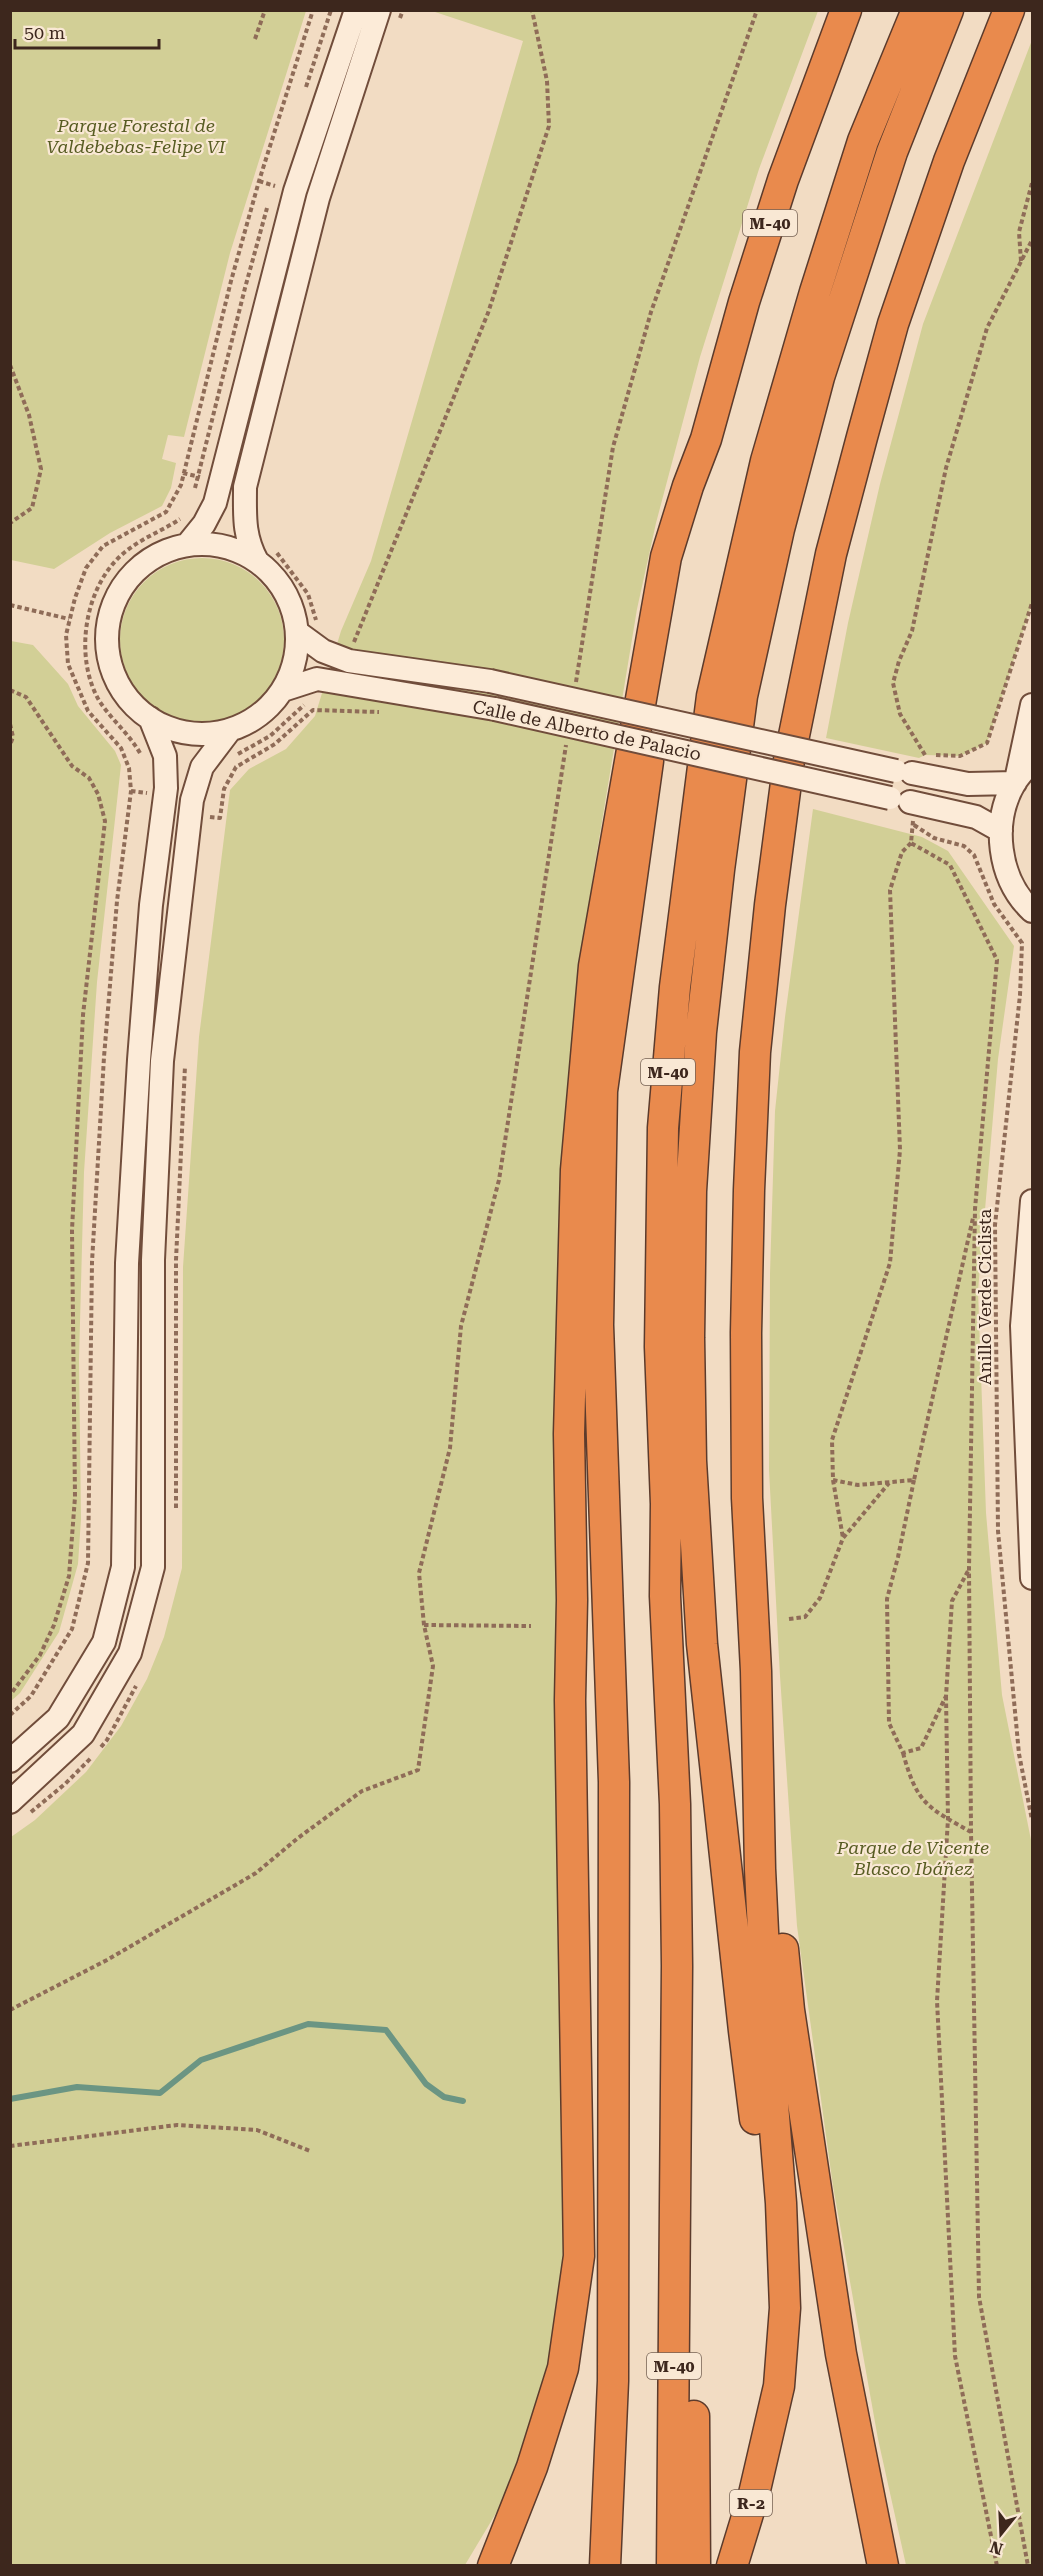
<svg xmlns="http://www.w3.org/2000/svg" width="1043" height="2576" font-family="'Roboto Serif',serif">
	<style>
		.green { fill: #d2cf96 }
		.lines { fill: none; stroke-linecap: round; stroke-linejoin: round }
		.stream { stroke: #6b9583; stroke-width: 6 }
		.secondary-casing { stroke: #714d3b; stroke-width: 26 }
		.highway-casing { stroke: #5c3b2c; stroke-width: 33 }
		.path { stroke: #8f6c58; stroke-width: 4; stroke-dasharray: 4.5 3; stroke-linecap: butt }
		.secondary { stroke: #fcebd8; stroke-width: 22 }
		.highway { stroke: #e98a4d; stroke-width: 30 }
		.secondary-bridge-casing { stroke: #714d3b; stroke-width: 26; stroke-linecap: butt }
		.secondary-bridge { stroke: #fcebd8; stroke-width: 22 }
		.labels { text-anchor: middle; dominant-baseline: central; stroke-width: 4.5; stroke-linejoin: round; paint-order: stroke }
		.shield { fill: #f9e8d4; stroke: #756154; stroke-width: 1.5 }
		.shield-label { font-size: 16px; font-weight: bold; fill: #3d271d }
		.park-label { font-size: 18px; font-style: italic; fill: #575c22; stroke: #f9e8d4 }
		.street-label { font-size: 18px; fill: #3d271d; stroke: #f9e8d4 }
	</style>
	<rect width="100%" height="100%" fill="#f2dcc3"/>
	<!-- green -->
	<path class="green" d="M11,10L306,11L230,253L184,437L168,435L162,459L176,463L171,488L162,506L110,533L54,569L11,560Z
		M432,11H818L759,169L700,357L656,523L637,609L593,876L577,1018L556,1383V1742L569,2100L564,2273L548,2365L517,2478L465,2565L11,2566V1837L35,1820L86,1772L121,1726L147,1679L164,1637L182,1568L183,1267L199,1037L230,790L249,769L286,749L315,716L341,631L371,561L523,41Z
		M1032,40V603L987,743L960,756L925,755L919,758L826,738L848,623L880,484L923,324Z
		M120 640a82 82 0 1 1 164 0a82 82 0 1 1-164 0Z
		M11,641L33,645L68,684L78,706L115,751L121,765L97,982L84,1172L79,1360L81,1519L78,1564L59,1632L20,1693L11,1701Z
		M813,809L922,837L948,851L1014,946L998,1059L978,1291L986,1513L1002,1695L1032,1845V2565H906L878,2439L833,2186L797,1926L780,1676L769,1470L770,1274L775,1111L785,1017Z"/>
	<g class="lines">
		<!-- stream -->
		<path class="stream" d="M10,2099L77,2087L160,2093L201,2060L308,2024L386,2030L426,2084L444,2097L463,2101"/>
		<!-- secondary casing -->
		<g class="secondary-casing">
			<path id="secondary" d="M107 639a95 95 0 1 1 190 0a95 95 0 1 1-190 0Z
				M187,545L204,524L215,503L295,191L356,10
				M257,561C243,535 245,515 245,487L318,198L379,10
				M297,632L323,651L349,661L490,681
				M283,690L317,679L495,709
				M1032,760C1027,767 1020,775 1015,782C991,822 998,879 1032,911
				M912,773L968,784L1015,783
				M1016,780L1032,705
				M910,802L976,817L1001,831
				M1032,1201L1022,1326L1032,1578
				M10,1761L58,1718L104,1642L123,1567L127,1263L139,1060L151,905L166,788L165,756L150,718
				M10,1802L83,1734L130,1653L153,1567V1260L162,1061L192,800L202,767L230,730"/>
		</g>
		<!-- highway casing -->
		<g class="highway-casing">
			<path id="highway" d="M783,1949L789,2010L841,2354L883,2566
				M755,2119L744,2031L702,1644L691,1461L689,1338L691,1191L701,1032L719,870L742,696L779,529L819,377L892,152L948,10
				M694,2416L695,2566
				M493,2566L532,2467L563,2368L579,2256L570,1700L572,1600L569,1434L576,1170L594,966L666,557L688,486L706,439L744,302L783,180L846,10
				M605,2566L613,2381L614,1782L598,1325L602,1091L648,761
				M672,2566L677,1966L675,1804L665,1596L666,1504L660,1347L663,1128L675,987L712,696L766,461L815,292L863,141L917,10
				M732,2566L754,2494L779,2386L785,2308L781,2203L769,2055L760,1869L756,1671L747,1498L746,1333L749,1190L755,1052L770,905L789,760L831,554L862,437L893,324L949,161L1009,10"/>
		</g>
		<!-- path -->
		<path class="path" d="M400,18L403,10
			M255,39L265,10
			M306,87L331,10
			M259,181L275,186
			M1021,261L1019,232L1032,183
			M10,365L29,415L41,469L32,508L10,523
			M183,473L200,477
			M195,488L245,288L267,208
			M277,553L308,594L316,620
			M10,605L69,619
			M354,642L488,313L549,126L547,81L532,10
			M576,682L613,447L651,312L757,10
			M10,690L26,697L72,766L89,778L98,794L105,821L83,1015L72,1230L75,1497L69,1576L54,1625L40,1655L10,1695
			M10,724L13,737L10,745
			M140,753C129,734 112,720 100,702C73,658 84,585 125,552C142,538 162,531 180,519
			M238,754L270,736L304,705
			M925,755L900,714L893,683L899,661L912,631L946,468L987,328L1032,240
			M936,755L960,756L987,743L1032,603
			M131,791L147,793
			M210,817L220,818L224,789L236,767L275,744L313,710L379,712
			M913,821L911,843L950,865L997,960L975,1209L969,1569L971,1832L979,2297L1028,2566
			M914,825L934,838L964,846L974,855L994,904L1022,943L1020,995L995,1225L998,1531L1019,1754L1032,1820
			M911,843L902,852L890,890L900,1150L890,1263L832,1440L833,1480L858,1485L914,1480L973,1218
			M833,1480L843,1538
			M914,1480L898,1557L887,1599L889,1723L903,1753L921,1748L946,1696L952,1601L968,1571
			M176,1508V1260L185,1066
			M789,1619L805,1617L820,1598L843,1538L889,1483
			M424,1625L531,1626
			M946,1696L948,1819L937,2001L955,2356L997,2566
			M10,1715L31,1696L72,1629L88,1563L92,1262L104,1057L117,901L131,791L129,768L121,748L88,711L68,664L66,635L75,598L86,568L103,546L166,512L181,485L231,281L259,181L313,10
			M101,1747L107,1740L136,1686
			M903,1753C917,1804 927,1807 971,1832
			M31,1812L65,1784L92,1757
			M10,2010L107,1960L256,1873L298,1838L362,1791L418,1770L433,1666L424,1625L419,1573L450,1448L461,1326L499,1180L566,745
			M10,2146L177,2125L257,2130L310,2151"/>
		<!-- secondary -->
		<use href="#secondary" class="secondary"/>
		<!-- highway -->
		<use href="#highway" class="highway"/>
		<!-- secondary-bridge casing -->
		<g class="secondary-bridge-casing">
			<path id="secondary-bridge" d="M490,681L896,771
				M495,709L890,798"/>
		</g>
		<!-- secondary-bridge -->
		<use href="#secondary-bridge" class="secondary-bridge"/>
	</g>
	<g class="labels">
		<!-- shield labels -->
		<g class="shield">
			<rect x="743" y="210" width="54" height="26" rx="4.5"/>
			<rect x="641" y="1059" width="54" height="26" rx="4.5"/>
			<rect x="647" y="2353" width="54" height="26" rx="4.5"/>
			<rect x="730" y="2490" width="42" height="26" rx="4.5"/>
		</g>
		<g class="shield-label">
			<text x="770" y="223">M-40</text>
			<text x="668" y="1072">M-40</text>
			<text x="674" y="2366">M-40</text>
			<text x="751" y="2503">R-2</text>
		</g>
		<!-- park labels -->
		<g class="park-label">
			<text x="136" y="125">Parque Forestal de<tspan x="136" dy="21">Valdebebas-Felipe VI</tspan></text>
			<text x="913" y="1847">Parque de Vicente<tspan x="913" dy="21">Blasco Ibáñez</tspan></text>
		</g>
		<!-- street labels -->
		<g class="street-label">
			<text transform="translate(587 730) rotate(12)">Calle de Alberto de Palacio</text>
			<text transform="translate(984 1297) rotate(-90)">Anillo Verde Ciclista</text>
		</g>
	</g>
	<!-- border -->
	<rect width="1043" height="2576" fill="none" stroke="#3d271d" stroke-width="24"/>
	<!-- north arrow -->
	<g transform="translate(1001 2534) rotate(198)" stroke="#f9e8d4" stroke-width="4.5" paint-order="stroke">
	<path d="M0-4.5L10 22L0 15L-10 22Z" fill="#3d271d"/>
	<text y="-9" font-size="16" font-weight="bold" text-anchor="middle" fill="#3d271d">N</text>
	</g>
	<!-- scale -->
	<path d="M15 39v9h144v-9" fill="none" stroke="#3d271d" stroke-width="3"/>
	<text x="24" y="39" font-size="18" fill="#3d271d" stroke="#f9e8d4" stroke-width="4.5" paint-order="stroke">50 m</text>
</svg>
